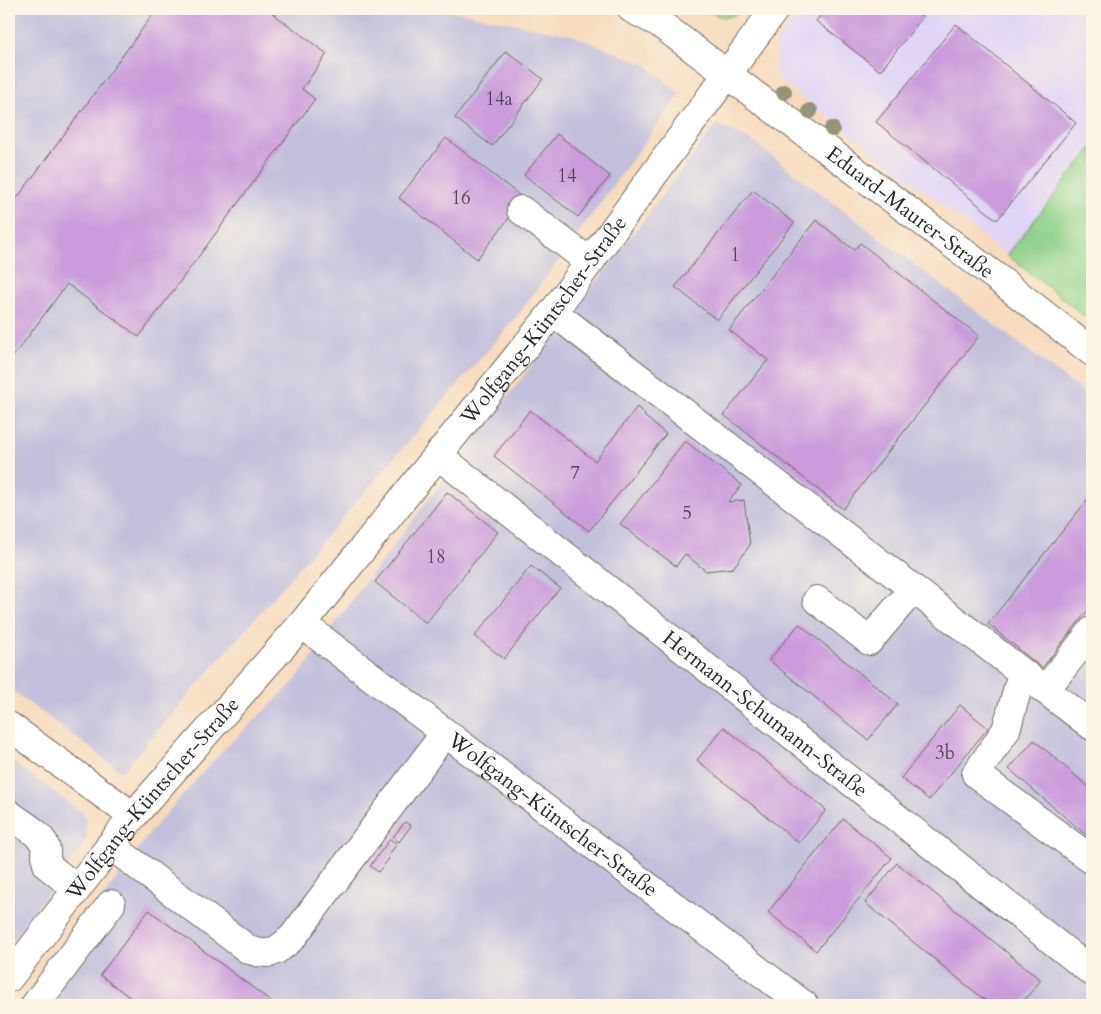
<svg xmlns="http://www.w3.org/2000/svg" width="1101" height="1014" font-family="Cardo,serif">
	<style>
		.built { fill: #dfd4f4 }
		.industrial { fill: #c3c0db }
		.green { fill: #8ed18a; stroke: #5c7e5a }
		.building { fill: #c89cda }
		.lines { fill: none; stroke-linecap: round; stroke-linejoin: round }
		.minor-casing { stroke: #71685e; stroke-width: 30 }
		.minor { stroke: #fff; stroke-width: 28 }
		.tree { fill: #96957c }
		.labels { text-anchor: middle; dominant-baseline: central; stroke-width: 4; stroke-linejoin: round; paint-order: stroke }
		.number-label { font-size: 19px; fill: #524757 }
		.street-label { font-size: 21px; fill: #2b2b2b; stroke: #fcf5e5 }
	</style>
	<rect width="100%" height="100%" fill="#fcf5e5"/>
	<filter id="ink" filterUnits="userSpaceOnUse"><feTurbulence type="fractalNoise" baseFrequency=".02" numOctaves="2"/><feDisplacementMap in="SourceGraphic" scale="10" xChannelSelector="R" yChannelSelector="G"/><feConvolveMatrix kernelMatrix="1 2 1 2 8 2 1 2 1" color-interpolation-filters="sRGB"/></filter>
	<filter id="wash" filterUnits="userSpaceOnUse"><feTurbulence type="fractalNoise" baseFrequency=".0096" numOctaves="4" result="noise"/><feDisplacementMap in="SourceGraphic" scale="20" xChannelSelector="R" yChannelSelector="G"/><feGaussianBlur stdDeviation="1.12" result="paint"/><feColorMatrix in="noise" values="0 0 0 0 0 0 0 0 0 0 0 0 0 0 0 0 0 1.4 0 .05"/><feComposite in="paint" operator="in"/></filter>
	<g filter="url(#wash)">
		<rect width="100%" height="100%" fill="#f4d9bc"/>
		<!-- built -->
		<path class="built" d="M800,9H1092V147L1007,255L776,76V42Z"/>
		<!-- industrial -->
		<path class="industrial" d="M9,9H443L571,35L645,64L680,94L519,314L122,772L9,688Z
			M717,124L752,141L1092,399V1005H24L151,831L223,750L295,681L358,592Z
			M9,759L86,816L87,839L9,947Z"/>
		<!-- green -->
		<path class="green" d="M705,9H742C730,22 718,17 705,9Z
			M1092,147V322L1007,255Z"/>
		<g id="blocks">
			<!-- building -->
			<path class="building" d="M157,9H267L327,54L302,89L315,99L139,337L67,284L9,362V209Z
				M826,9H913L923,17L880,71L816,21Z
				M956,24L1076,123L997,220L876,122Z
				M506,51L543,79L492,146L455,118Z
				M557,134L610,176L578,217L524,175Z
				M446,138L524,199L477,259L399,198Z
				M753,190L794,223L717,320L675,287Z
				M816,220L854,250L860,243L979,336L843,509L724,415L768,360L729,330Z
				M637,407L645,414L644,416L666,434L589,531L494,456L530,410L595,461Z
				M685,441L742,485L728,502L744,500L750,545L733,568L706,571L685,554L676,566L620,524Z
				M447,492L498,532L426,623L375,582Z
				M1092,494V605L1042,668L988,624Z
				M531,566L560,588L504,659L475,636Z
				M799,624L898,704L868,740L769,660Z
				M960,705L988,728L929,800L901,778Z
				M724,727L826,810L799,843L697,760Z
				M1034,740L1092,790V840L1009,769Z
				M843,819L892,858L816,951L768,912Z
				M405,822L411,826L399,842L393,837Z
				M390,839L397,844L387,857L389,859L378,872L370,866Z
				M897,863L1041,980L1020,1005H991L865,903Z
				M149,910L276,1005H140L100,975Z"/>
		</g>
	</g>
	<g filter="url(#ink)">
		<use href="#blocks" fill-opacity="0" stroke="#71685e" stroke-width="1"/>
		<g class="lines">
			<!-- minor casing -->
			<g class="minor-casing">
				<g id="minor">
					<path id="s1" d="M632,9L659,23L727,74L1000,280L1092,352"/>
					<path d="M521,210L590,262"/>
					<path d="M553,312L1092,726"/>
					<path id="s2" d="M439,456L1092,972"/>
					<path d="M817,600L869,641L913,589"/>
					<path id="s3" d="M302,624L804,1005"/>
					<path d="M1022,673L1006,730L976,774L1092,860"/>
					<path d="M1045,690L1092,631"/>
					<path d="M9,726L133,816"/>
					<path d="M9,814C19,822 42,834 45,846C48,853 44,860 48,866L77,889"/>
					<path d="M110,845L249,950C271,957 275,952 292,938L445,733"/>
					<path id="s4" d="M9,978L133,816L302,624L553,312L775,9"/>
					<path d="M35,1005L111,904"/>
				</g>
			</g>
			<!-- minor -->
			<use href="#minor" class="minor"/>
		</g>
		<!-- trees -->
		<g class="tree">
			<circle cx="784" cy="92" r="8"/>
			<circle cx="810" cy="111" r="8"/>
			<circle cx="832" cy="129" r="8"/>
		</g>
	</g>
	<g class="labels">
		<!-- number labels -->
		<g class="number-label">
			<text x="499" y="99">14a</text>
			<text x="567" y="176">14</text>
			<text x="461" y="198">16</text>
			<text x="735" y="255">1</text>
			<text x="575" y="473">7</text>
			<text x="687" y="513">5</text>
			<text x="436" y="557">18</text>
			<text x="945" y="753">3b</text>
		</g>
		<!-- street labels -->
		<g class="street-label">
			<text stroke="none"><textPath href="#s1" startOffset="345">Eduard-Maurer-Straße</textPath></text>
			<text stroke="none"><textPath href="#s4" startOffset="848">Wolfgang-Küntscher-Straße</textPath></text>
			<text stroke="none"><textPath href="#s2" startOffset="416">Hermann-Schumann-Straße</textPath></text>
			<text stroke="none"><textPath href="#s4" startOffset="230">Wolfgang-Küntscher-Straße</textPath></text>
			<text stroke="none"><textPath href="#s3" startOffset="315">Wolfgang-Küntscher-Straße</textPath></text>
		</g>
	</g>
	<!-- margin -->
	<rect width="1101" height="1014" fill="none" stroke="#fcf5e5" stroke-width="30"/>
</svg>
